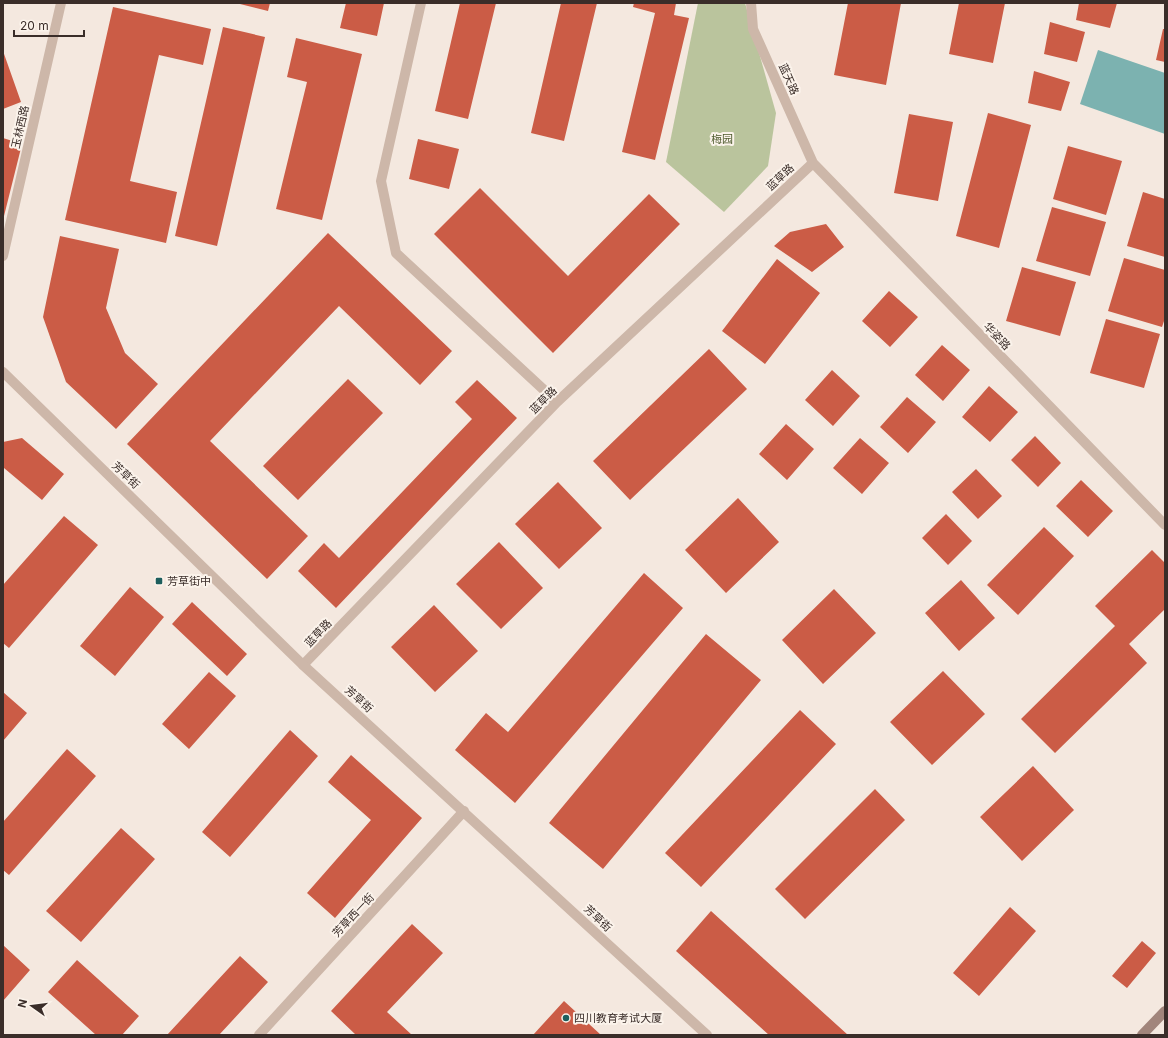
<svg xmlns="http://www.w3.org/2000/svg" width="1168" height="1038" font-family="Inter,'Noto Sans SC',sans-serif">
	<style>
		.green { fill: #bac49d }
		.water { fill: #7cb2b0 }
		.building { fill: #cb5c46 }
		.lines { fill: none; stroke-linecap: round; stroke-linejoin: round }
		.minor { stroke: #cdb7a9; stroke-width: 10 }
		.tertiary { stroke: #cdb7a9; stroke-width: 10 }
		.secondary { stroke: #a1857b; stroke-width: 10 }
		.poi-dot { fill: #1d5e5d; stroke: #fbf3eb; stroke-width: 1.5 }
		.labels { text-anchor: middle; dominant-baseline: central; stroke-width: 4; stroke-linejoin: round; paint-order: stroke }
		.street-label { font-size: 11px; fill: #3a2d29; stroke: #fbf3eb }
		.park-label { font-size: 11px; fill: #4c592c; stroke: #fbf3eb }
		.poi-label { font-size: 11px; fill: #3a2d29; stroke: #fbf3eb; text-anchor: start }
	</style>
	<rect width="100%" height="100%" fill="#f4e8df"/>
	<!-- green -->
	<path class="green" d="M698,3H745L776,113L768,166L724,212L666,162Z"/>
	<!-- water -->
	<path class="water" d="M1098,50L1165,73V134L1080,104Z"/>
	<!-- building -->
	<path class="building" d="M236,3H270L268,11Z
		M346,3H384L377,36L340,28Z
		M460,3H496L468,119L435,111Z
		M561,3H597L564,141L531,133Z
		M634,3H676L674,15L689,18L655,160L622,152L655,13L633,7Z
		M848,3H901L886,85L834,75Z
		M959,3H1005L993,63L949,54Z
		M1079,3H1117L1110,28L1076,20Z
		M113,7L211,29L203,65L159,55L130,181L177,192L166,243L65,220Z
		M1050,22L1085,32L1077,62L1044,54Z
		M223,27L265,37L217,246L175,236Z
		M1163,29H1165V62L1156,60Z
		M296,38L362,54L322,220L276,209L307,82L287,77Z
		M3,51L21,102L3,109Z
		M1034,71L1070,82L1061,111L1028,103Z
		M988,113L1031,125L999,248L956,236Z
		M909,114L953,122L938,201L894,193Z
		M3,138L22,144L4,216H3Z
		M418,139L459,149L449,189L409,179Z
		M1068,146L1122,161L1106,215L1053,199Z
		M480,188L568,276L649,194L680,224L553,353L434,234Z
		M1143,192L1165,199V257L1127,246Z
		M1052,207L1106,222L1090,276L1036,261Z
		M826,224L844,247L812,272L774,246L790,232Z
		M328,233L452,351L420,385L339,306L210,441L308,536L267,579L127,444Z
		M60,236L119,249L106,308L125,353L158,384L116,429L66,382L43,317Z
		M1124,258L1165,270V318L1162,327L1108,311Z
		M777,259L820,293L765,364L722,331Z
		M1022,267L1076,282L1060,336L1006,321Z
		M889,291L918,317L890,347L862,321Z
		M1106,319L1160,334L1144,388L1090,373Z
		M942,345L970,370L943,401L915,375Z
		M709,349L747,389L630,500L593,461Z
		M832,370L860,396L833,426L805,400Z
		M348,379L383,413L298,500L263,466Z
		M477,380L517,418L336,608L298,571L324,543L339,558L472,419L455,402Z
		M989,386L1018,412L990,442L962,417Z
		M907,397L936,422L908,453L880,427Z
		M786,424L814,449L787,480L759,454Z
		M1035,436L1061,463L1038,487L1011,460Z
		M22,438L64,474L42,500L4,468L3,469V442Z
		M860,438L889,463L862,494L833,468Z
		M976,469L1002,496L978,519L952,492Z
		M1081,480L1113,511L1088,537L1056,506Z
		M558,482L602,528L559,569L515,524Z
		M738,498L779,542L726,593L685,550Z
		M946,514L972,541L948,565L922,538Z
		M64,516L98,545L9,648L3,643V585Z
		M1044,527L1074,556L1018,615L987,585Z
		M499,542L543,588L501,629L456,584Z
		M1152,550L1165,563V609L1129,644L1147,663L1055,753L1021,719L1115,626L1095,606Z
		M644,573L683,608L515,803L455,750L486,713L508,732Z
		M961,580L995,618L959,651L925,613Z
		M130,587L164,617L115,676L80,646Z
		M834,589L876,633L823,684L782,640Z
		M192,602L247,654L227,676L172,624Z
		M434,605L478,651L435,692L391,647Z
		M706,634L761,680L603,869L549,823Z
		M943,671L985,714L932,765L890,722Z
		M209,672L236,696L189,749L162,724Z
		M3,692L27,713L3,741Z
		M800,710L836,744L701,887L665,853Z
		M290,730L318,756L230,857L202,832Z
		M67,749L96,776L9,875L3,870V822Z
		M351,755L422,818L335,918L307,893L371,820L328,782Z
		M1033,766L1074,810L1022,861L980,817Z
		M875,789L905,820L805,919L775,889Z
		M121,828L155,859L81,942L46,911Z
		M1010,907L1036,931L979,996L953,973Z
		M711,911L848,1035H769L676,951Z
		M412,924L443,953L387,1012L412,1035H356L331,1011Z
		M1142,941L1156,953L1127,988L1112,976Z
		M3,945L30,970L3,1001Z
		M240,956L268,982L219,1035H167Z
		M77,960L139,1016L122,1035H96L48,992Z
		M564,1001L601,1035H533Z"/>
	<g class="lines">
		<!-- minor -->
		<path class="minor" d="M421,3L381,181L396,253L557,402
			M751,3L753,29L813,163L1165,525
			M303,665L557,402L813,163
			M259,1035L464,811"/>
		<!-- tertiary -->
		<path class="tertiary" d="M3,256L61,3
			M3,372L303,665L707,1035"/>
		<!-- secondary -->
		<path class="secondary" d="M1142,1035L1165,1011"/>
	</g>
	<!-- markers -->
	<g class="poi-dot">
		<rect x="155" y="577" width="8" height="8" rx="2"/>
		<circle cx="566" cy="1018" r="4"/>
	</g>
	<g class="labels">
		<!-- street labels -->
		<g class="street-label">
			<text transform="translate(789 79) rotate(66)">蓝天路</text>
			<text transform="translate(20 127) rotate(-77)">玉林西路</text>
			<text transform="translate(780 177) rotate(-43)">蓝草路</text>
			<text transform="translate(997 336) rotate(46)">华姿路</text>
			<text transform="translate(543 400) rotate(-45)">蓝草路</text>
			<text transform="translate(126 475) rotate(44)">芳草街</text>
			<text transform="translate(318 633) rotate(-46)">蓝草路</text>
			<text transform="translate(359 699) rotate(42)">芳草街</text>
			<text transform="translate(353 915) rotate(-47)">芳草西一街</text>
			<text transform="translate(598 918) rotate(43)">芳草街</text>
		</g>
		<!-- park labels -->
		<g class="park-label">
			<text x="722" y="139">梅园</text>
		</g>
		<!-- poi labels -->
		<g class="poi-label">
			<text x="167" y="581">芳草街中</text>
			<text x="574" y="1018">四川教育考试大厦</text>
		</g>
	</g>
	<!-- border -->
	<rect width="1168" height="1038" fill="none" stroke="#3a2d29" stroke-width="8"/>
	<!-- north arrow -->
	<g transform="translate(32 1006) rotate(284)" stroke="#fbf3eb" stroke-width="3" paint-order="stroke">
	<path d="M0-3L7 15L0 10L-7 15Z" fill="#3a2d29"/>
	<text y="-6" font-size="11" font-weight="bold" text-anchor="middle" fill="#3a2d29">N</text>
	</g>
	<!-- scale -->
	<path d="M14 30v6h70v-6" fill="none" stroke="#3a2d29" stroke-width="2"/>
	<text x="20" y="30" font-size="12" fill="#3a2d29" stroke="#fbf3eb" stroke-width="3" paint-order="stroke">20 m</text>
</svg>
